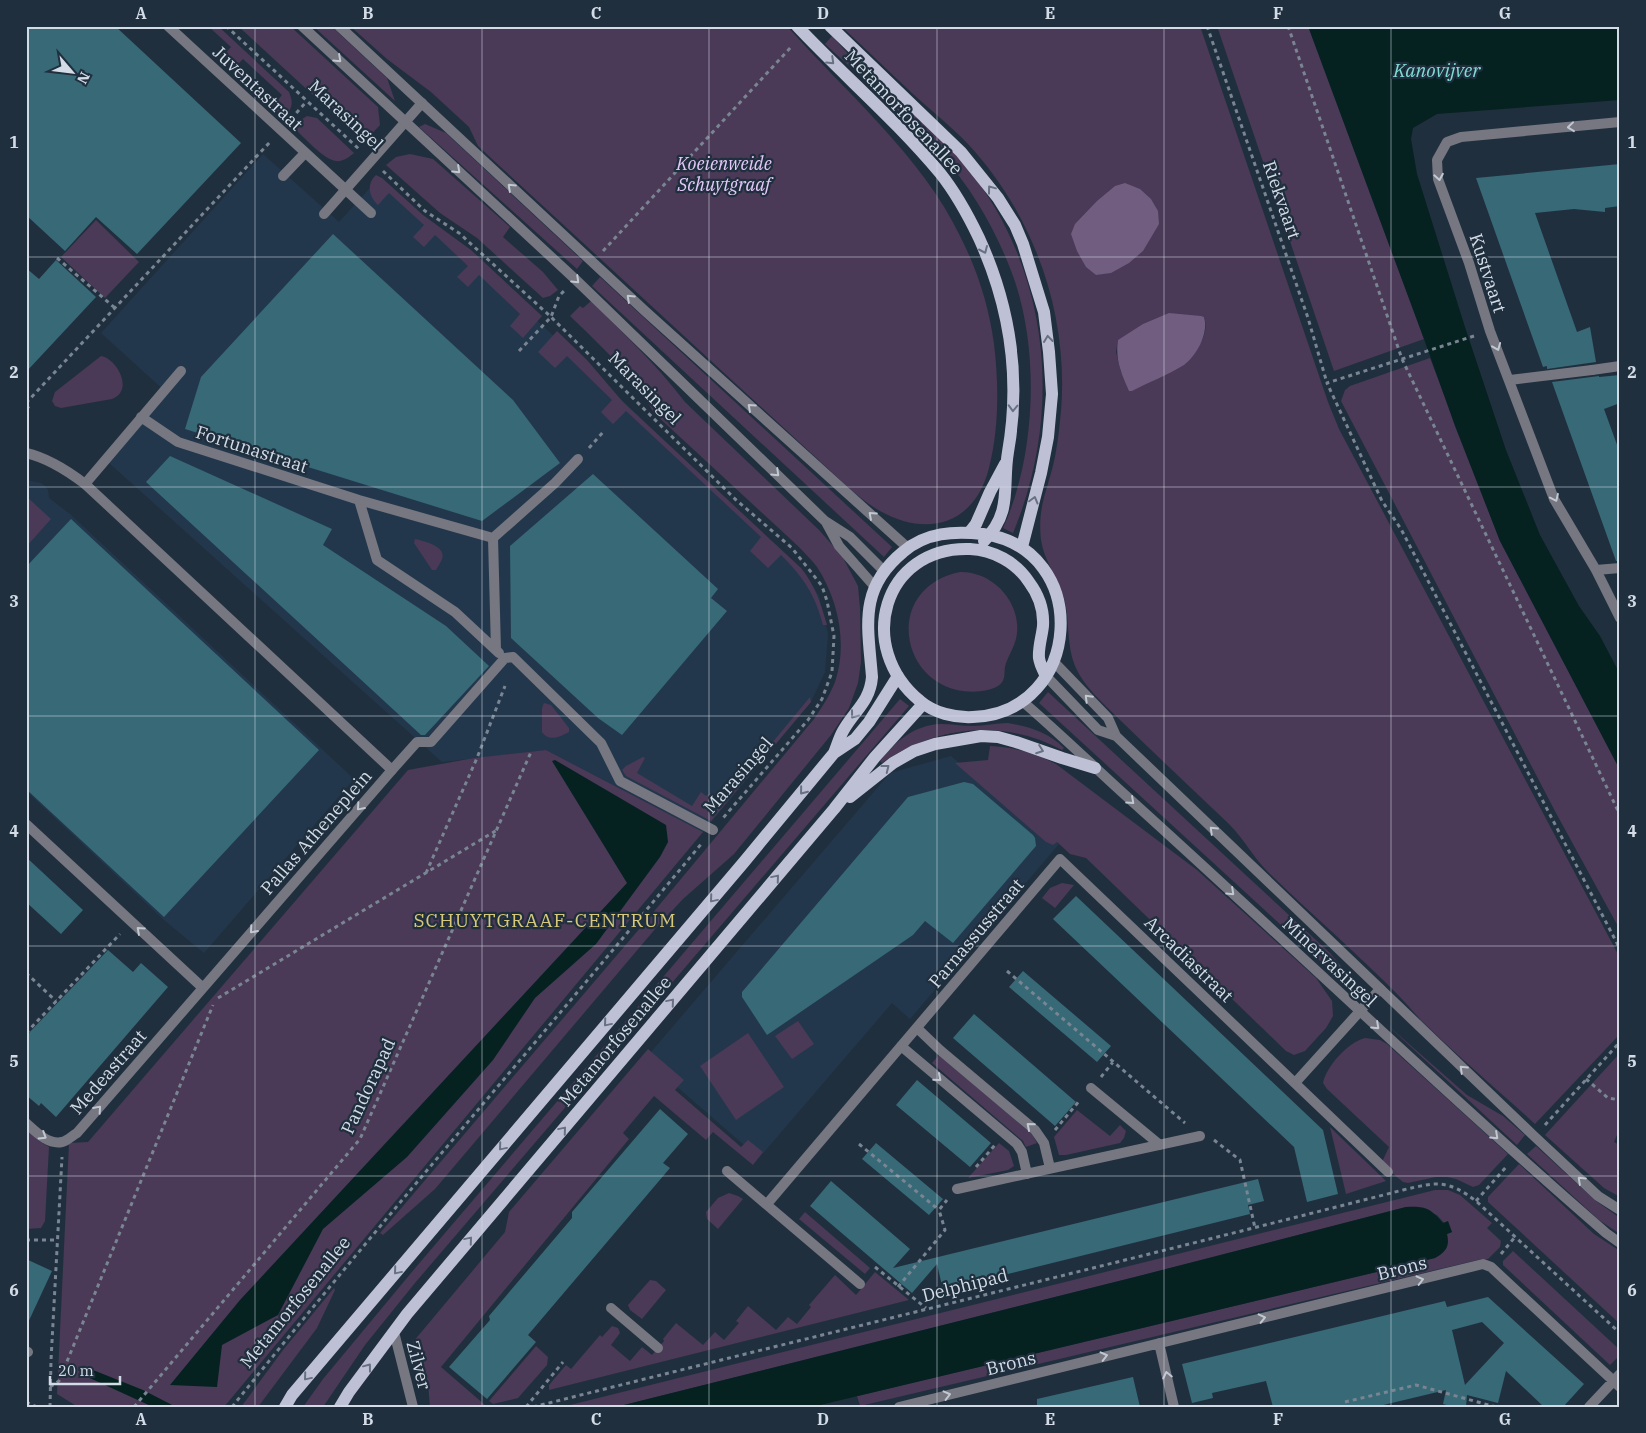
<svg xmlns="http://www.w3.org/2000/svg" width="1646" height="1433" font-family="'IBM Plex Serif',serif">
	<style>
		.built { fill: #23374c }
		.green { fill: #4a3957; fill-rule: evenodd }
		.forest { fill: #705d7f }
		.water { fill: #052220 }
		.building { fill: #376977; fill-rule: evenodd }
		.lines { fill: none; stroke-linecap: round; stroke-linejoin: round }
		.path { stroke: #798592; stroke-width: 3; stroke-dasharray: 4 4; stroke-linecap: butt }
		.service { stroke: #767781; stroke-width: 10 }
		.pedestrian { stroke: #767781; stroke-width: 10 }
		.minor { stroke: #767781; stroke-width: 10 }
		.tertiary { stroke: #767781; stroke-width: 10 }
		.primary { stroke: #bec1d6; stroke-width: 12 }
		.oneway { stroke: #c0c8d2 }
		.oneway2 { stroke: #677182 }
		.grid { fill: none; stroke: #d3dce6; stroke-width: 1; stroke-opacity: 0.55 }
		.labels { text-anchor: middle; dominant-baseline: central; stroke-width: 4.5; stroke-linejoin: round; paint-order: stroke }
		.street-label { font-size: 18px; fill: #d3dce6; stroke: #202f3e }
		.park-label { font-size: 18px; font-style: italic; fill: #e4caf9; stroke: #202f3e }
		.water-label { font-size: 19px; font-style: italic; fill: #81dcd5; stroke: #202f3e }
		.neighbourhood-label { font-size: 19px; letter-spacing: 1px; fill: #d8c87a; stroke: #202f3e }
		.neatline { fill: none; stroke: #d3dce6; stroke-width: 2 }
		.grid-label { font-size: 16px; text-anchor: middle; font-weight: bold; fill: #d3dce6 }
	</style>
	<rect width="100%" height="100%" fill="#202f3e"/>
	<!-- built -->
	<path class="built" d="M263,154L339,222L379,178L556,338L804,572L819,596L828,634L825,672L811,702L703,832L546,750L442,762L108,462L166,392L101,333Z
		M26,480L41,483L45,486L48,490L49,498L70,514L354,779L204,953L164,920L26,791Z
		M951,756L1059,844L910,1019L892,1003L759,1158L645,1059L890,773Z"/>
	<!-- green -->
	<path class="green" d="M208,26H218L289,92C294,104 292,109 283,118L271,108L282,95L243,59L232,70L220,59L231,47Z
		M238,26H290L378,107L380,125L364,142Z
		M313,26H331L387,78L395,101Z
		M350,26H787C845,92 922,156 960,236C977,269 989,306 994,344C999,384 999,429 989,468C975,524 928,538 880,511C869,505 860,497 850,489L478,146L469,127L431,92L387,59Z
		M841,26H1200L1328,402L1339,429L1620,958V1034L1535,1124C1499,1091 1462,1060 1427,1026C1417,1017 1409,1006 1399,996C1357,953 1311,914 1268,872C1253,857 1244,839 1229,824C1192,789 1155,754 1119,719C1103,703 1084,687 1075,666C1066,644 1070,620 1064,598C1058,578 1044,561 1041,540C1038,512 1044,498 1051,473C1057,453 1059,431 1061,411C1069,314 1034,215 968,144C950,125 930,110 912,93C888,71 865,48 841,26ZM1204,317C1214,348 1172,371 1150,382L1121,372L1116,352L1118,340Z
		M1217,26H1308L1424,339L1334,371Z
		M832,36C841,45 848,55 857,64C894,98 933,127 965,165C1050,268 1064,411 1013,533L1003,528C1036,456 1040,350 1013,276C997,232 972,188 940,153C905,114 864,80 825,44Z
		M307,116L317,118L354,153C349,157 343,162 336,161C324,160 303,136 294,128L299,121Z
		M425,124L446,133L583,261L577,269L419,127Z
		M410,154L433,159L510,227L503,237L543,272L558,290L550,296L543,298L477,238L440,213L386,165L396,157Z
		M376,175L382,178L423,215L471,250L542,316L523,338L510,326L520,314L479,275L468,287L457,277L468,266L435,235L424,247L413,237L424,225L389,193L378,205C369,197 366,184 376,175Z
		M96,220L139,262L105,298L61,257Z
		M600,277L892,547L884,557L592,286Z
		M591,301C624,334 657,365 685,402L819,530L842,556L858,586L860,608L861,662L858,683L849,708L831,735L734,854L683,899L656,928L435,1189L383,1235L380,1233L646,921L814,719C822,707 830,695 835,682C848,644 838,599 817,567C812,560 805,554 799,547L654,413C634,376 600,345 570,316L580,306L583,308Z
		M557,331L587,360L623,402L801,568C815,585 821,604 827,625H823C815,594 803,577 781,555L768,568L750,551L761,537L626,411L613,424L601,412L612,400L567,356L555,368L538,352Z
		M101,356C116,358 135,390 112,399L61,408L55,406L52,401L55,392Z
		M1430,358L1500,541L1620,770V930L1556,813L1341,401L1345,390L1350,386Z
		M26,496L51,519L26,547Z
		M415,539C423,541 447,546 442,559C441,562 438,566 436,570H432L414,543Z
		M960,572C994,571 1024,605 1016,639C1014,647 1009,655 1006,663C1004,668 1005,673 1004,678C1002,687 990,690 982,691C902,701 877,589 960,572Z
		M1048,692L1330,953L1351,978L1356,990L1355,993L1039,703Z
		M810,697L811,702L711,821L626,776L622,770L626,766L643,757L645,758L637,773L692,806L701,792L706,796L710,793L723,802Z
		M900,699L909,706L415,1283L365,1345L323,1407H303L323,1379L416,1267Z
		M544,703L551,705L569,728V732C560,737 549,742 542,732V708Z
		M1008,723C1030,727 1048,732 1064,748L1062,750C1003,718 936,726 882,763L880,761C896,741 914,725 941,724C952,724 962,726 973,726C984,726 996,723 1008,723Z
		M990,746C1014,747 1035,753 1056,764L1197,870L1316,978L1332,1001L1333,1016L1326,1028L1305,1051L1294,1055L1286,1051L1086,858L1070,854L1057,842L1053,845L1046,842L955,763L988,760Z
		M546,750L703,832L224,1407H78L57,1394L69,1143L88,1142L408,770L474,758Z
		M1062,883L1074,885L1055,908L1042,898L1050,888Z
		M798,1021L814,1044L792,1059L775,1036Z
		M1384,1022L1467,1095L1503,1116L1525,1135L1517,1145Z
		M748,1033L784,1087L736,1120L700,1066Z
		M1365,1038L1380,1040L1387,1044L1508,1154L1479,1185L1473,1187L1456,1179L1447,1177H1436L1408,1183L1403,1182L1381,1164L1389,1147L1327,1089L1323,1083C1326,1067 1348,1042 1365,1038Z
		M648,1049L684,1080L675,1090L741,1147L748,1140L763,1152L753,1165L713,1132L706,1140L654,1096L623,1133L629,1139L441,1367L485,1405L479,1407H430L428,1384L413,1342L505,1232L509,1212Z
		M1620,1053V1134L1617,1135L1614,1142L1620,1145V1197L1604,1188L1545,1135Z
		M939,1055L1032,1134L1037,1143L1026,1147L1023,1141L932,1063Z
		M1077,1110L1110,1136L1120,1125L1126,1131L1124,1138L1120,1143L1066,1155H1059L1054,1137Z
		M1330,1127L1386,1181L1346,1194Z
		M26,1129L39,1141L49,1147L45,1221L41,1228L26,1229Z
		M999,1143L1009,1151L1014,1166L1008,1170L968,1178Z
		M1536,1146L1596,1201L1620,1218V1234L1599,1220L1527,1154Z
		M1519,1164L1594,1234L1620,1251V1324L1488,1202V1197Z
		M1435,1190H1448L1460,1195L1492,1223L1487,1228L1501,1241L1500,1247L1488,1259H1482L860,1406L857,1396L1435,1258L1447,1234L1452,1232L1437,1215L1406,1207L1139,1276L616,1407H562Z
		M729,1193L738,1196L743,1199L718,1229L707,1219L706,1212L718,1198Z
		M805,1212L870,1268L865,1274L799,1219Z
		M1513,1251L1620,1350V1355L1610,1365L1503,1265V1261Z
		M875,1272L909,1300L549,1390V1385L566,1365L571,1369L600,1335L602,1337L612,1326L618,1328L620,1333L611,1345L630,1361L642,1347L652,1355L664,1341L663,1339L676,1323L703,1345L715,1332L724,1340L739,1323L736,1321L748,1306L776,1330L788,1317L797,1324L811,1307L809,1305L835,1275L856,1295Z
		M650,1280L656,1281L666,1290L642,1319L630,1310L628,1305Z
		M334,1288L335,1290L317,1328L258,1407H241L283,1350Z
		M536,1346L548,1357L547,1365L518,1398L493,1404L489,1401Z"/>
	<!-- forest -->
	<path class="forest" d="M1125,183L1140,189L1151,199L1158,211L1159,224L1143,251L1129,263L1111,273L1096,275L1086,267L1077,251L1071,234L1075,224L1097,201L1115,186Z
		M1169,313L1201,316L1204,317C1209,333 1197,355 1184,365C1168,375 1149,382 1132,391H1129C1121,373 1115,359 1118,340L1143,324Z"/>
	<!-- water -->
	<path class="water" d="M1308,26H1620V100L1437,114L1413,128L1411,139L1417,174L1465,327L1506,450L1540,535L1579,606L1600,636L1620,674V770L1500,541L1455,426L1424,339Z
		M555,760L666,825L668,842L660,857L596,944L535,998L493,1060L407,1157L323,1229L278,1315L222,1345L217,1387L170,1385L240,1300L627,883L552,761Z
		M1406,1207C1426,1206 1430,1208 1443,1223L1448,1221L1452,1232L1447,1234C1450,1246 1446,1252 1435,1258L812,1407H616L1139,1276Z
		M83,1366L143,1390L176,1407H153L81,1374L80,1368Z"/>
	<!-- building -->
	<path class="building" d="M26,26H115L241,143L137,254L96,217L65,251L26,215Z
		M1620,164V206L1605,208V212L1574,209L1535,213L1577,332L1590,327L1596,362L1547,369V366L1543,367L1476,178Z
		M333,234L513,400L560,463L482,521L185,429L201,377Z
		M56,260L96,297L26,372V268L39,279Z
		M1620,375V403L1604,409L1620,453V561H1616L1552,382L1599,376V377Z
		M170,456L332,529L323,545L446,626L489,666L425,735H421L146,482Z
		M593,474L718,589L711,598L727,611L622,735L598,718L511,638L510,546Z
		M71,519L319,750L164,917L26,789V567Z
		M964,782L973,784L1033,835L1035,838L1036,846L953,943L925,921L913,935L767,1035L742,997V992L908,797Z
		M26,857L83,910L61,934L26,902Z
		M1076,896L1323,1130L1338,1194L1307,1202L1294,1147L1053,919Z
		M108,950L133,972L141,963L168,987L56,1117L41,1103L39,1106L26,1095V1036Z
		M1023,971L1111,1046L1097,1062L1009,987Z
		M974,1014L1076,1102L1055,1126L953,1038Z
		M917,1080L991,1143L970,1167L896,1105Z
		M660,1109L688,1134L663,1163L670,1168L528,1335L536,1342L487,1399L449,1367L490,1320L489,1316L572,1218V1212Z
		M876,1143L943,1199L929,1215L862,1159Z
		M1258,1179L1264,1201L1248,1205L1250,1214L943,1290L937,1264L912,1293L810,1206L831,1181L910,1249L893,1268Z
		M26,1259L52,1271L26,1327Z
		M1488,1297L1584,1384L1563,1407H1544L1506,1371L1498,1403L1467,1395L1466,1407H1454L1443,1404L1446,1390L1375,1407H1273L1266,1381L1212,1393L1213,1398L1192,1403L1182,1364L1445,1301L1447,1307ZM1482,1322L1504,1343L1465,1385L1452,1330Z
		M1133,1377L1140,1407H1037V1399Z"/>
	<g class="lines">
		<!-- path -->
		<path class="path" d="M226,26L360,150
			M1207,26L1308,318L1327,383
			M1288,26L1402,359L1620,815
			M291,119L307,101
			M383,171L425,211L459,233L551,317L735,499L792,548L822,586L827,601L834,636L832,672L822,699L808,720L723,818
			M603,251L792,46
			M57,258L115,308
			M1474,336L1327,383L1382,501L1401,529L1620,949
			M519,351L551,317L559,296L564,291
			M26,403L270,142
			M26,406L30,409
			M589,448L604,431
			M426,873L477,758L505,686
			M1007,971L1185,1123
			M26,973L56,1001
			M218,998L497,830
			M26,1033L120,934
			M1101,1077L1113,1062
			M1586,1079L1608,1098L1620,1100
			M1545,1125L1620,1042
			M1055,1130L1080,1100
			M1214,1140L1240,1160L1255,1228
			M859,1144L939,1210
			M976,1167L995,1145
			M1476,1201L1507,1166
			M26,1240H57
			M1501,1254L1515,1237
			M875,1267L926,1308
			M898,1287L945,1230L939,1210L947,1200
			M50,1387L59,1381L213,1005
			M26,1402L37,1407
			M1345,1402L1416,1385L1496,1407
			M50,1407L51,1360L62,1157
			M134,1407L360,1139L531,752
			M232,1407C385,1216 546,1032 702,843
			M526,1407L563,1362
			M533,1407C823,1334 1114,1264 1403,1190C1436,1182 1447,1179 1476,1201L1620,1333"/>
		<!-- service -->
		<path class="service" d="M611,1308L658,1348"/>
		<!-- pedestrian -->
		<path class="pedestrian" d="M1510,380L1592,370
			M141,417L178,442L359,500L493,538
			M85,484L181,371
			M359,500L377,560L455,612L499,653
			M496,650L493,538L555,483L578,459
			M392,770L417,742H431L505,658L513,657L601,743L620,781L713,830"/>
		<!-- minor -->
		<path class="minor" d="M168,26L371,213
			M1620,122L1461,137L1447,142L1437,160L1438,179L1469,263L1490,331L1554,499L1596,570L1620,618
			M283,176L305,153
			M324,214L422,103
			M1592,370L1620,366
			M26,453C48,458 68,471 85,484L392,770L203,988L26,824
			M1596,570L1620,568
			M917,1028L940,1050L1035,1130L1044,1143L1050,1168
			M901,1046L1017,1144L1022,1152L1027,1174
			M1295,1083L1380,989
			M1091,1088L1160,1145
			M26,1123C36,1132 48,1145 62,1142C67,1141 73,1135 77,1133L203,988
			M727,1171L860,1284
			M957,1189L1200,1136
			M767,1204L1060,859L1388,1172
			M394,1332L413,1407
			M1159,1343L1174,1407
			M26,1351L28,1352
			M899,1407L1483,1264L1491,1267L1620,1387
			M1589,1407L1620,1374"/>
		<!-- tertiary -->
		<path class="tertiary" d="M302,26L575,279L825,521L850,537L884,571
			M339,26L645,311L908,548
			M826,522L839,546L875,587
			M1054,662L1108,718L1116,736L1534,1136L1598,1196L1620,1210
			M1046,676L1098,730L1116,736
			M1022,701C1057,731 1090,763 1124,794C1286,940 1442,1091 1606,1233L1620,1243"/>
		<!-- primary -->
		<path class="primary" d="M797,26C844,76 896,120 940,173C956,193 968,215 979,238C1010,306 1021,378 1008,452C1002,487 1013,512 984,541
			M830,26L961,152L998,198L1015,225L1023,244L1044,312L1049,352L1052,394L1048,437L1041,473L1022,547
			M969,533L976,524L990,492L1005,464
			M834,753C837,746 839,738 843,731C854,711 870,702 872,677C868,626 858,589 903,552C926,532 954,531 983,534C1093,549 1083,713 973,717C955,718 934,713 920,701C855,648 882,546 970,549C993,550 1016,562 1029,582C1038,594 1044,610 1043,626C1042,636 1038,648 1039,658C1040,665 1043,670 1046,676
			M850,797L893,763L914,751L935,744L981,736L998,737L1016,742L1062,758L1095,768
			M285,1407L292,1395L744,862L834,753L855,739L869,722L898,676
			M340,1407L349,1392L407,1314L834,809L875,757L923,704"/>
	</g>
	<!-- one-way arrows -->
	<defs><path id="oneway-chevron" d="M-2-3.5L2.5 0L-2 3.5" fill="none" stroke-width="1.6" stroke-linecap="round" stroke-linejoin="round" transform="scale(1.25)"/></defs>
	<g class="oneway">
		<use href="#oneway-chevron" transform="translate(338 59) rotate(43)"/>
		<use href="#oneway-chevron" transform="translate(1571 127) rotate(174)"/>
		<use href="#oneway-chevron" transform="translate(457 170) rotate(43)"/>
		<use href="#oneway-chevron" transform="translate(1439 177) rotate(80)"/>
		<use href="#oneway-chevron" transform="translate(511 187) rotate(-137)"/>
		<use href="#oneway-chevron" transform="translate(576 280) rotate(44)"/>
		<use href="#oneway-chevron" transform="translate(630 298) rotate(-137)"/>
		<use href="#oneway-chevron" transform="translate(1497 347) rotate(68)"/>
		<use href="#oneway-chevron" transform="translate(751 407) rotate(-138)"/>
		<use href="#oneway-chevron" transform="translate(776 473) rotate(44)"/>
		<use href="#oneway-chevron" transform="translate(1555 498) rotate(65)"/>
		<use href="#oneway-chevron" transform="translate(872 515) rotate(-138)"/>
		<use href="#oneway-chevron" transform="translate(1088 698) rotate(-135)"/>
		<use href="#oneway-chevron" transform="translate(1131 801) rotate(42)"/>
		<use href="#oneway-chevron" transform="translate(360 807) rotate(131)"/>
		<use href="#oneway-chevron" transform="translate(1213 830) rotate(-136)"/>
		<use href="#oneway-chevron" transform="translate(1231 892) rotate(43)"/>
		<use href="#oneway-chevron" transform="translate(140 930) rotate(-138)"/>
		<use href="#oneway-chevron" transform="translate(253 930) rotate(131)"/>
		<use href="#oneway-chevron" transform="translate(1376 1026) rotate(43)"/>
		<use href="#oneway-chevron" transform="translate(1463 1069) rotate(-136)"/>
		<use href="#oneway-chevron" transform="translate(938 1078) rotate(40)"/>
		<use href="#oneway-chevron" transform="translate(98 1109) rotate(-49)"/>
		<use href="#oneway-chevron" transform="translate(1030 1126) rotate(-139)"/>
		<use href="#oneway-chevron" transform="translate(43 1136) rotate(32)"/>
		<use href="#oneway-chevron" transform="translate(1495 1136) rotate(43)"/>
		<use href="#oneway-chevron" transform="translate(1581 1180) rotate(-137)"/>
		<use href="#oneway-chevron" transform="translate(1420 1280) rotate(-14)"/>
		<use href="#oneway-chevron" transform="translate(1262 1318) rotate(-13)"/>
		<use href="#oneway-chevron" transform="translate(1104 1356) rotate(-14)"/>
		<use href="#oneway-chevron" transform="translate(1167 1375) rotate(-103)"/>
		<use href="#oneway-chevron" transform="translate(947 1395) rotate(-14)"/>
	</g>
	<g class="oneway2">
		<use href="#oneway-chevron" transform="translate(831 61) rotate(44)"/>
		<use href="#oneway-chevron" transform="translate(991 189) rotate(-127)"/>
		<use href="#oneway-chevron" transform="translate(984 250) rotate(66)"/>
		<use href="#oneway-chevron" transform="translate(1048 339) rotate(-97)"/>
		<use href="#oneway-chevron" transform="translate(1013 408) rotate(92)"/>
		<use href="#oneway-chevron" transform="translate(1034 500) rotate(-75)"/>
		<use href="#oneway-chevron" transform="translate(854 715) rotate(127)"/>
		<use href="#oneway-chevron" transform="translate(1040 750) rotate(20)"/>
		<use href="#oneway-chevron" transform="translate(886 768) rotate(-38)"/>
		<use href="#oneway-chevron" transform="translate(803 791) rotate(129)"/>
		<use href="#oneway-chevron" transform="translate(776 878) rotate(-50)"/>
		<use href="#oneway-chevron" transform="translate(713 899) rotate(130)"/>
		<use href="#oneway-chevron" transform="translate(671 1002) rotate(-50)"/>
		<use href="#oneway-chevron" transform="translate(607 1023) rotate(130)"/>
		<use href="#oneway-chevron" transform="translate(563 1130) rotate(-50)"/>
		<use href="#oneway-chevron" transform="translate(502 1147) rotate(130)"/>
		<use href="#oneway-chevron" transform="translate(469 1240) rotate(-50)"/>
		<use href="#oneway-chevron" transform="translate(397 1271) rotate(130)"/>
		<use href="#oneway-chevron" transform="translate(368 1367) rotate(-53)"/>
		<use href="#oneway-chevron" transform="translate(307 1377) rotate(130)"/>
	</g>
	<!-- grid -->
	<path class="grid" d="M255,26V1407M482,26V1407M709,26V1407M937,26V1407M1164,26V1407M1391,26V1407M26,257H1620M26,487H1620M26,716H1620M26,946H1620M26,1176H1620"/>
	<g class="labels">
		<!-- street labels -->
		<g class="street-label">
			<text transform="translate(258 88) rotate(43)">Juventastraat</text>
			<text transform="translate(904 112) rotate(47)">Metamorfosenallee</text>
			<text transform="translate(346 115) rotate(43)">Marasingel</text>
			<text transform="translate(1282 200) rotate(71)">Riekvaart</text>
			<text transform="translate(1488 273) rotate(72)">Kustvaart</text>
			<text transform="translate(645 388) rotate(45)">Marasingel</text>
			<text transform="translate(252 449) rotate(18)">Fortunastraat</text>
			<text transform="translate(738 775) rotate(-49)">Marasingel</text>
			<text transform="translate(316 832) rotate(-49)">Pallas Atheneplein</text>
			<text transform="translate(976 933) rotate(-50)">Parnassusstraat</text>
			<text transform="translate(1189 959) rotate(44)">Arcadiastraat</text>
			<text transform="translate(1330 962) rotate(43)">Minervasingel</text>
			<text transform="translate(615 1041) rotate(-50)">Metamorfosenallee</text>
			<text transform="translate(108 1072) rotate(-49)">Medeastraat</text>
			<text transform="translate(368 1086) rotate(-65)">Pandorapad</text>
			<text transform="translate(1402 1268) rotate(-14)">Brons</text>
			<text transform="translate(965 1285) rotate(-14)">Delphipad</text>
			<text transform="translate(295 1302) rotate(-51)">Metamorfosenallee</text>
			<text transform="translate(1011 1363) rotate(-14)">Brons</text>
			<text transform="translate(419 1365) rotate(75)">Zilver</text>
		</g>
		<!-- park labels -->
		<g class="park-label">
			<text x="724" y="163">Koeienweide<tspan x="724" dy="21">Schuytgraaf</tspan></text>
		</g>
		<!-- water labels -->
		<g class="water-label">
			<text x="1437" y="70">Kanovijver</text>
		</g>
		<!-- neighbourhood labels -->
		<g class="neighbourhood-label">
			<text x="545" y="920">SCHUYTGRAAF-CENTRUM</text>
		</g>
	</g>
	<!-- border -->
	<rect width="1646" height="1433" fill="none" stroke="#202f3e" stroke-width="55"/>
	<!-- north arrow -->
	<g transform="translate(72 72) rotate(118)" stroke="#202f3e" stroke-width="4" paint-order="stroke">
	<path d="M0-4L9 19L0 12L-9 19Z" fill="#d3dce6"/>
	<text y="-8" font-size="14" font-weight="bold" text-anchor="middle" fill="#d3dce6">N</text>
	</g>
	<!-- scale -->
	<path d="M50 1376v8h70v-8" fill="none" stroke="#d3dce6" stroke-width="2.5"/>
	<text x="58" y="1376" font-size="15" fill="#d3dce6" stroke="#202f3e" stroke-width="4" paint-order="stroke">20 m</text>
	<rect x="28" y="28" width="1590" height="1378" class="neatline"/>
	<g class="grid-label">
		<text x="141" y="19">A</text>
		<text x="368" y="19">B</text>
		<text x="596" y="19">C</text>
		<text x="823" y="19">D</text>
		<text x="1050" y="19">E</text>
		<text x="1278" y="19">F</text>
		<text x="1505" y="19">G</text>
		<text x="14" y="148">1</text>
		<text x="1632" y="148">1</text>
		<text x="14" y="378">2</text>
		<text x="1632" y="378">2</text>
		<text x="14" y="607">3</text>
		<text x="1632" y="607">3</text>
		<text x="14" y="837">4</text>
		<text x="1632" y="837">4</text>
		<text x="14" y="1067">5</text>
		<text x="1632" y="1067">5</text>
		<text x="14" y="1296">6</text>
		<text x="1632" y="1296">6</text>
		<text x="141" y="1425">A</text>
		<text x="368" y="1425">B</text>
		<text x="596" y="1425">C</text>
		<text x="823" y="1425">D</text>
		<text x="1050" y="1425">E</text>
		<text x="1278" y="1425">F</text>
		<text x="1505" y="1425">G</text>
	</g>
</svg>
